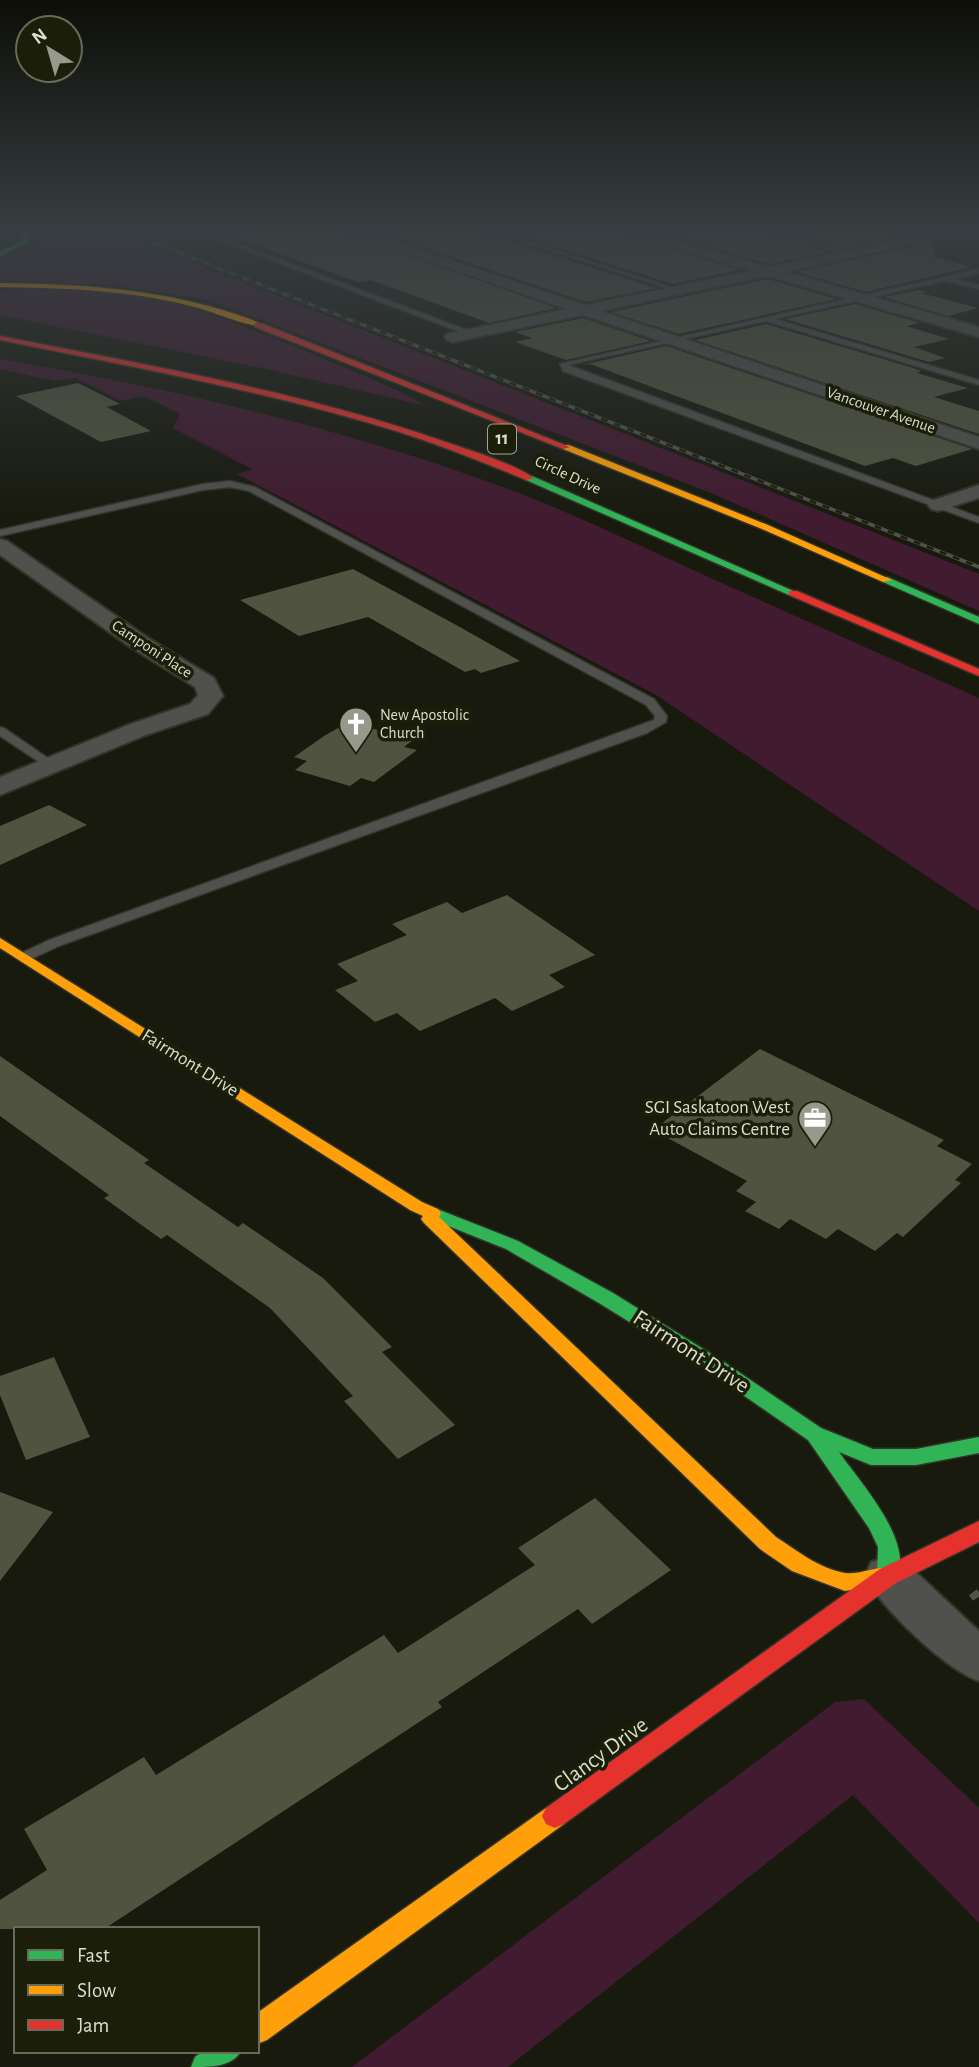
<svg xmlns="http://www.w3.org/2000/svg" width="979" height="2067" font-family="'Alegreya Sans',sans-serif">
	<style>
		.green { fill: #411b30 }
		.building { fill: #50533f }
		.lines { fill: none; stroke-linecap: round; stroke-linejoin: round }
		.lane-casing { stroke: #32342a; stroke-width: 3 }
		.street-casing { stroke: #32342a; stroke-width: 4 }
		.fast-casing { stroke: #32342a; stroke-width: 3 }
		.slow-casing { stroke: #32342a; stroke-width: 3 }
		.jam-casing { stroke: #32342a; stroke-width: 3 }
		.path { stroke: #52534e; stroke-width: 7; stroke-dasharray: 11 5; stroke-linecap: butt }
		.lane { fill: #50514d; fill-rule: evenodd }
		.street { fill: #50514d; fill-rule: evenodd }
		.fast { fill: #30b455; fill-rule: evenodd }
		.slow { fill: #ff9f0a; fill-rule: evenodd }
		.jam { fill: #e5322d; fill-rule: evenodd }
		.rail-casing { stroke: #51524b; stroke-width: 3.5 }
		.rail { stroke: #1b1f09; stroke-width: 2.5; stroke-dasharray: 7; stroke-linecap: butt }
		.labels { text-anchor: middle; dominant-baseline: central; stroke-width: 7; stroke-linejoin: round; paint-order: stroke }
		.far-street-label { font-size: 16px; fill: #daddcf; stroke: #1b1f09 }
		.far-poi-label { font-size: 16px; fill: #daddcf; stroke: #1b1f09; text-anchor: start }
		.shield { fill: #1b1f09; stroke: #a1a494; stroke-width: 2 }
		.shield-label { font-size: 18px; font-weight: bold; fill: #daddcf }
		.street-label { font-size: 19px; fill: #daddcf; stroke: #1b1f09 }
		.poi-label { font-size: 19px; fill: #daddcf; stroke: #1b1f09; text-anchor: end }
		.near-street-label { font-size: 23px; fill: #daddcf; stroke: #1b1f09 }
	</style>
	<rect width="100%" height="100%" fill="#181a0e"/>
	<!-- green -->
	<path class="green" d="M35,229H108L979,574V611L711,493L209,300L109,285L0,280V258L35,244L40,235Z
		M0,290C48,291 97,289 144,297C204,308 259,332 315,355C353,371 391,386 427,406L266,369L0,315Z
		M0,359C173,389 346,428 511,490C577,515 640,546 704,575C796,616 887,657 979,698V911L656,695L237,474L252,469L173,428L180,414L144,396L122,401L75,378L56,381L0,369Z
		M864,1699L979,1808V1923L853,1795L508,2067H352L835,1702Z"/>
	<!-- building -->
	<path class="building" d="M224,229H336L556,308L489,323L371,280L358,282L223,233Z
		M368,229H469L657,288L585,302Z
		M513,229L528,234L553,229H612L740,270L672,284L505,231Z
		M647,229H752L827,252L769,264Z
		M777,229H932V230L844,249Z
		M933,242L935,257L971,267L866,292L797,272Z
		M768,279L837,299L679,334L611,312Z
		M919,290L926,292L921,293L978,308L948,316L884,297Z
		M855,304L920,323L906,326L949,339L914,347L945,358L929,362L785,319Z
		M583,318L651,341L566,360L515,342L532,338L515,332Z
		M766,324L910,367L921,371L917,373L968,388L934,397L979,411V434L695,340Z
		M666,346L972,449L916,466L893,458L865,466L590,364L581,365Z
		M78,383L120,404L107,407L151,431L101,442L16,396Z
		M353,569L458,626L520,661L481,673L475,669L465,672L368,617L299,636L240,600Z
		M360,725L413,740L404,747L417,750L374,782L361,778L350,786L295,770L307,761L294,757L324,736L338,728L351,732Z
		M49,805L87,825L0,865V826Z
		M507,895L595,955L549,975L565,987L512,1011L495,998L420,1031L397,1013L375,1022L335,990L358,981L337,964L407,935L392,924L447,902L462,913Z
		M760,1049L944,1140L937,1146L972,1164L955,1180L961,1183L903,1237L897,1233L875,1251L838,1229L826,1239L790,1219L779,1229L745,1211L756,1202L736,1191L747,1181L653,1130Z
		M0,1056L149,1160L144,1163L238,1227L243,1223L323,1278L392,1347L382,1352L455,1425L398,1459L344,1401L353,1396L270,1308L167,1235L161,1239L104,1198L109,1195L0,1116Z
		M54,1357L90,1437L26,1460L0,1395V1376Z
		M0,1492L53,1512L0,1581Z
		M595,1498L671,1570L592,1624L578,1609L438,1702L442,1707L104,1929H0V1900L47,1870L24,1829L144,1757L156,1775L384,1635L398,1653L535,1565L518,1548Z"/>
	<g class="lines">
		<!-- lane casing -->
		<g class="lane-casing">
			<path id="lane" d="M189,229H199L475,333L468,335Z
				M480,229H491L684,291L679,292Z
				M754,229H766L856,255L851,256Z
				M979,269V273L954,279L979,285V289L945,281L775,319L979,380V385L766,321L568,365L979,517V523L563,371L560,364Z
				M230,481L255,487L654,699L667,716L666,722L647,733L59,946L29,960H19L17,957L19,954L49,940L654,720L655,716L646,705L249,491L230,487L203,490L0,536V530L203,484Z
				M0,727L4,728L58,765L56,768H48L0,736Z"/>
		</g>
		<!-- street casing -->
		<g class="street-casing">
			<path id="street" d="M338,229H358L585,305L751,271L614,229H636L769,267L952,229H979L786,272L979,327V337L768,276L601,311L979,437V449L583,315L453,342L447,340L445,337L447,334L566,309Z
				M979,485V498L938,511L931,509L928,505L931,501Z
				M0,539L7,541L148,638L214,678L223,696L208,714L146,735L0,795V777L128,725L190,704L198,695L195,687L132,648L0,555Z
				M888,1557L905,1562L979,1631V1681C945,1669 881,1608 865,1576L871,1562Z"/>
		</g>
		<!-- fast casing -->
		<g class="fast-casing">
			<path id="fast" d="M21,229H27L30,236L27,243L0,256V252L22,241L24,236Z
				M526,476H532L798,593L789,595L526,480Z
				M887,577L979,617V624L883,582V578Z
				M432,1207L518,1241L613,1293L721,1360L821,1428L873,1449H916L979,1437V1453L916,1465H871L839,1452C861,1484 916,1542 896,1583L888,1585L880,1583L877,1576L878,1547L869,1528L808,1440L707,1370L599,1303L506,1249L426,1217L423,1213L426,1209Z
				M203,2051H241C232,2067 211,2067 191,2067L195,2057Z"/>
		</g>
		<!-- slow casing -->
		<g class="slow-casing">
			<path id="slow" d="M0,283C73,284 145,288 216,308C231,313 249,317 262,325C253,329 208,310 195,307C131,290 65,288 0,287Z
				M563,445H569L768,525L892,580L883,582L762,529L563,449Z
				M0,938L422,1202L438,1209L441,1213L439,1217L776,1537C796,1550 820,1569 845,1573C862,1575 878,1564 895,1569L898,1576L895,1583L845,1591L792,1571L760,1549L424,1223L421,1219L423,1216L410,1210L0,948Z
				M555,1804L564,1808L568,1816L564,1824L267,2040L257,2044V2013L546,1808Z"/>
		</g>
		<!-- jam casing -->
		<g class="jam-casing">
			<path id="jam" d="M255,323H261L570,447L563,449L255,327Z
				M0,336C148,365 297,391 440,440C466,449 513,463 534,478L526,480C483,462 440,445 396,431C266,391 133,367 0,340Z
				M789,591H797L979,669V676L789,595Z
				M979,1521V1542L896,1583L564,1824L555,1828L546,1824L542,1816L546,1808L880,1569Z"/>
		</g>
		<!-- path -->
		<path class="path" d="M971,1598L979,1592"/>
		<!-- lane -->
		<use href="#lane" class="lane"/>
		<!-- street -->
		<use href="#street" class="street"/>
		<!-- fast -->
		<use href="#fast" class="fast"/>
		<!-- slow -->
		<use href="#slow" class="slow"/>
		<!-- jam -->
		<use href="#jam" class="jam"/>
		<!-- rail casing -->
		<g class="rail-casing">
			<path id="rail" d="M119,229L979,567"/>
		</g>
		<!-- rail -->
		<use href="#rail" class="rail"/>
	</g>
	<!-- sky -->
	<linearGradient id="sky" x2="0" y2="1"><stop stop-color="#0d0e08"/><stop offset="0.44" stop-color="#373e41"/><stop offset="1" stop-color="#373e41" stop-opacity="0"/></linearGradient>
	<rect width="979" height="519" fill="url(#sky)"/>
	<!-- icons -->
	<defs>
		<g id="church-pin" transform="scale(1.75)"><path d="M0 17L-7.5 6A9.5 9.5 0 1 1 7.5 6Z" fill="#96998b" stroke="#1b1f09"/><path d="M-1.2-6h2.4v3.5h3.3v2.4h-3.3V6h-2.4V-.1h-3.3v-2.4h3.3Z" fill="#fff"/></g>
		<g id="office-pin" transform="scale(1.75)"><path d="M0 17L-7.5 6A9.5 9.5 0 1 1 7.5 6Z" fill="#96998b" stroke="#1b1f09"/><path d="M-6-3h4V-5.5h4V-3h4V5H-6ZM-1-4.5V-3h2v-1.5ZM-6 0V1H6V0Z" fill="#fff"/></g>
	</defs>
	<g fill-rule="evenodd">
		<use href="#church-pin" x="356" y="724"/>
		<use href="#office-pin" x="815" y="1118"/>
	</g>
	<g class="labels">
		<!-- far-street labels -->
		<g class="far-street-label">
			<text transform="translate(881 410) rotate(19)">Vancouver Avenue</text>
			<text transform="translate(568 475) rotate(25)">Circle Drive</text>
			<text transform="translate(152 649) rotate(33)">Camponi Place</text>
		</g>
		<!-- far-poi labels -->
		<g class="far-poi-label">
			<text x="380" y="715">New Apostolic<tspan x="380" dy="18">Church</tspan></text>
		</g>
		<!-- shield labels -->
		<rect class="shield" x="488" y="424.5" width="28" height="29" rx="5"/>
		<g class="shield-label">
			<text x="502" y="439">11</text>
		</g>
		<!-- street labels -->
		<g class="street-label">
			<text transform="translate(190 1063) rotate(32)">Fairmont Drive</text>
		</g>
		<!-- poi labels -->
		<g class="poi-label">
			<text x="790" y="1107">SGI Saskatoon West<tspan x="790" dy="22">Auto Claims Centre</tspan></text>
		</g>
		<!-- near-street labels -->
		<g class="near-street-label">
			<text transform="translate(691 1352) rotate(33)">Fairmont Drive</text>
			<text transform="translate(601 1755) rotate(-36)">Clancy Drive</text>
		</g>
	</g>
	<!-- legend -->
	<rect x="14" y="1927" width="245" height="126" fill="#1b1f09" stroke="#676b58" stroke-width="2"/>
	<rect x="28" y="1950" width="35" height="10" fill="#30b455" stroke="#676b58" stroke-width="2"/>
	<text x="77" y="1962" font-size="21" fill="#daddcf">Fast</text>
	<rect x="28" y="1985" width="35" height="10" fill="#ff9f0a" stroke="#676b58" stroke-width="2"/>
	<text x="77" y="1997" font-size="21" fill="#daddcf">Slow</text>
	<rect x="28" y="2020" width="35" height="10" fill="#e5322d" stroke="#676b58" stroke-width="2"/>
	<text x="77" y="2032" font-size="21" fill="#daddcf">Jam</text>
	<!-- north arrow -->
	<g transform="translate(49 49) rotate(323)"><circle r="33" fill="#1b1f09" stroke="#676b58" stroke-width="2"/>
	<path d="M0-5L12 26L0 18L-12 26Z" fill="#96998b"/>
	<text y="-10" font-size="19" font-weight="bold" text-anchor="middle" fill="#daddcf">N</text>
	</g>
</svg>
